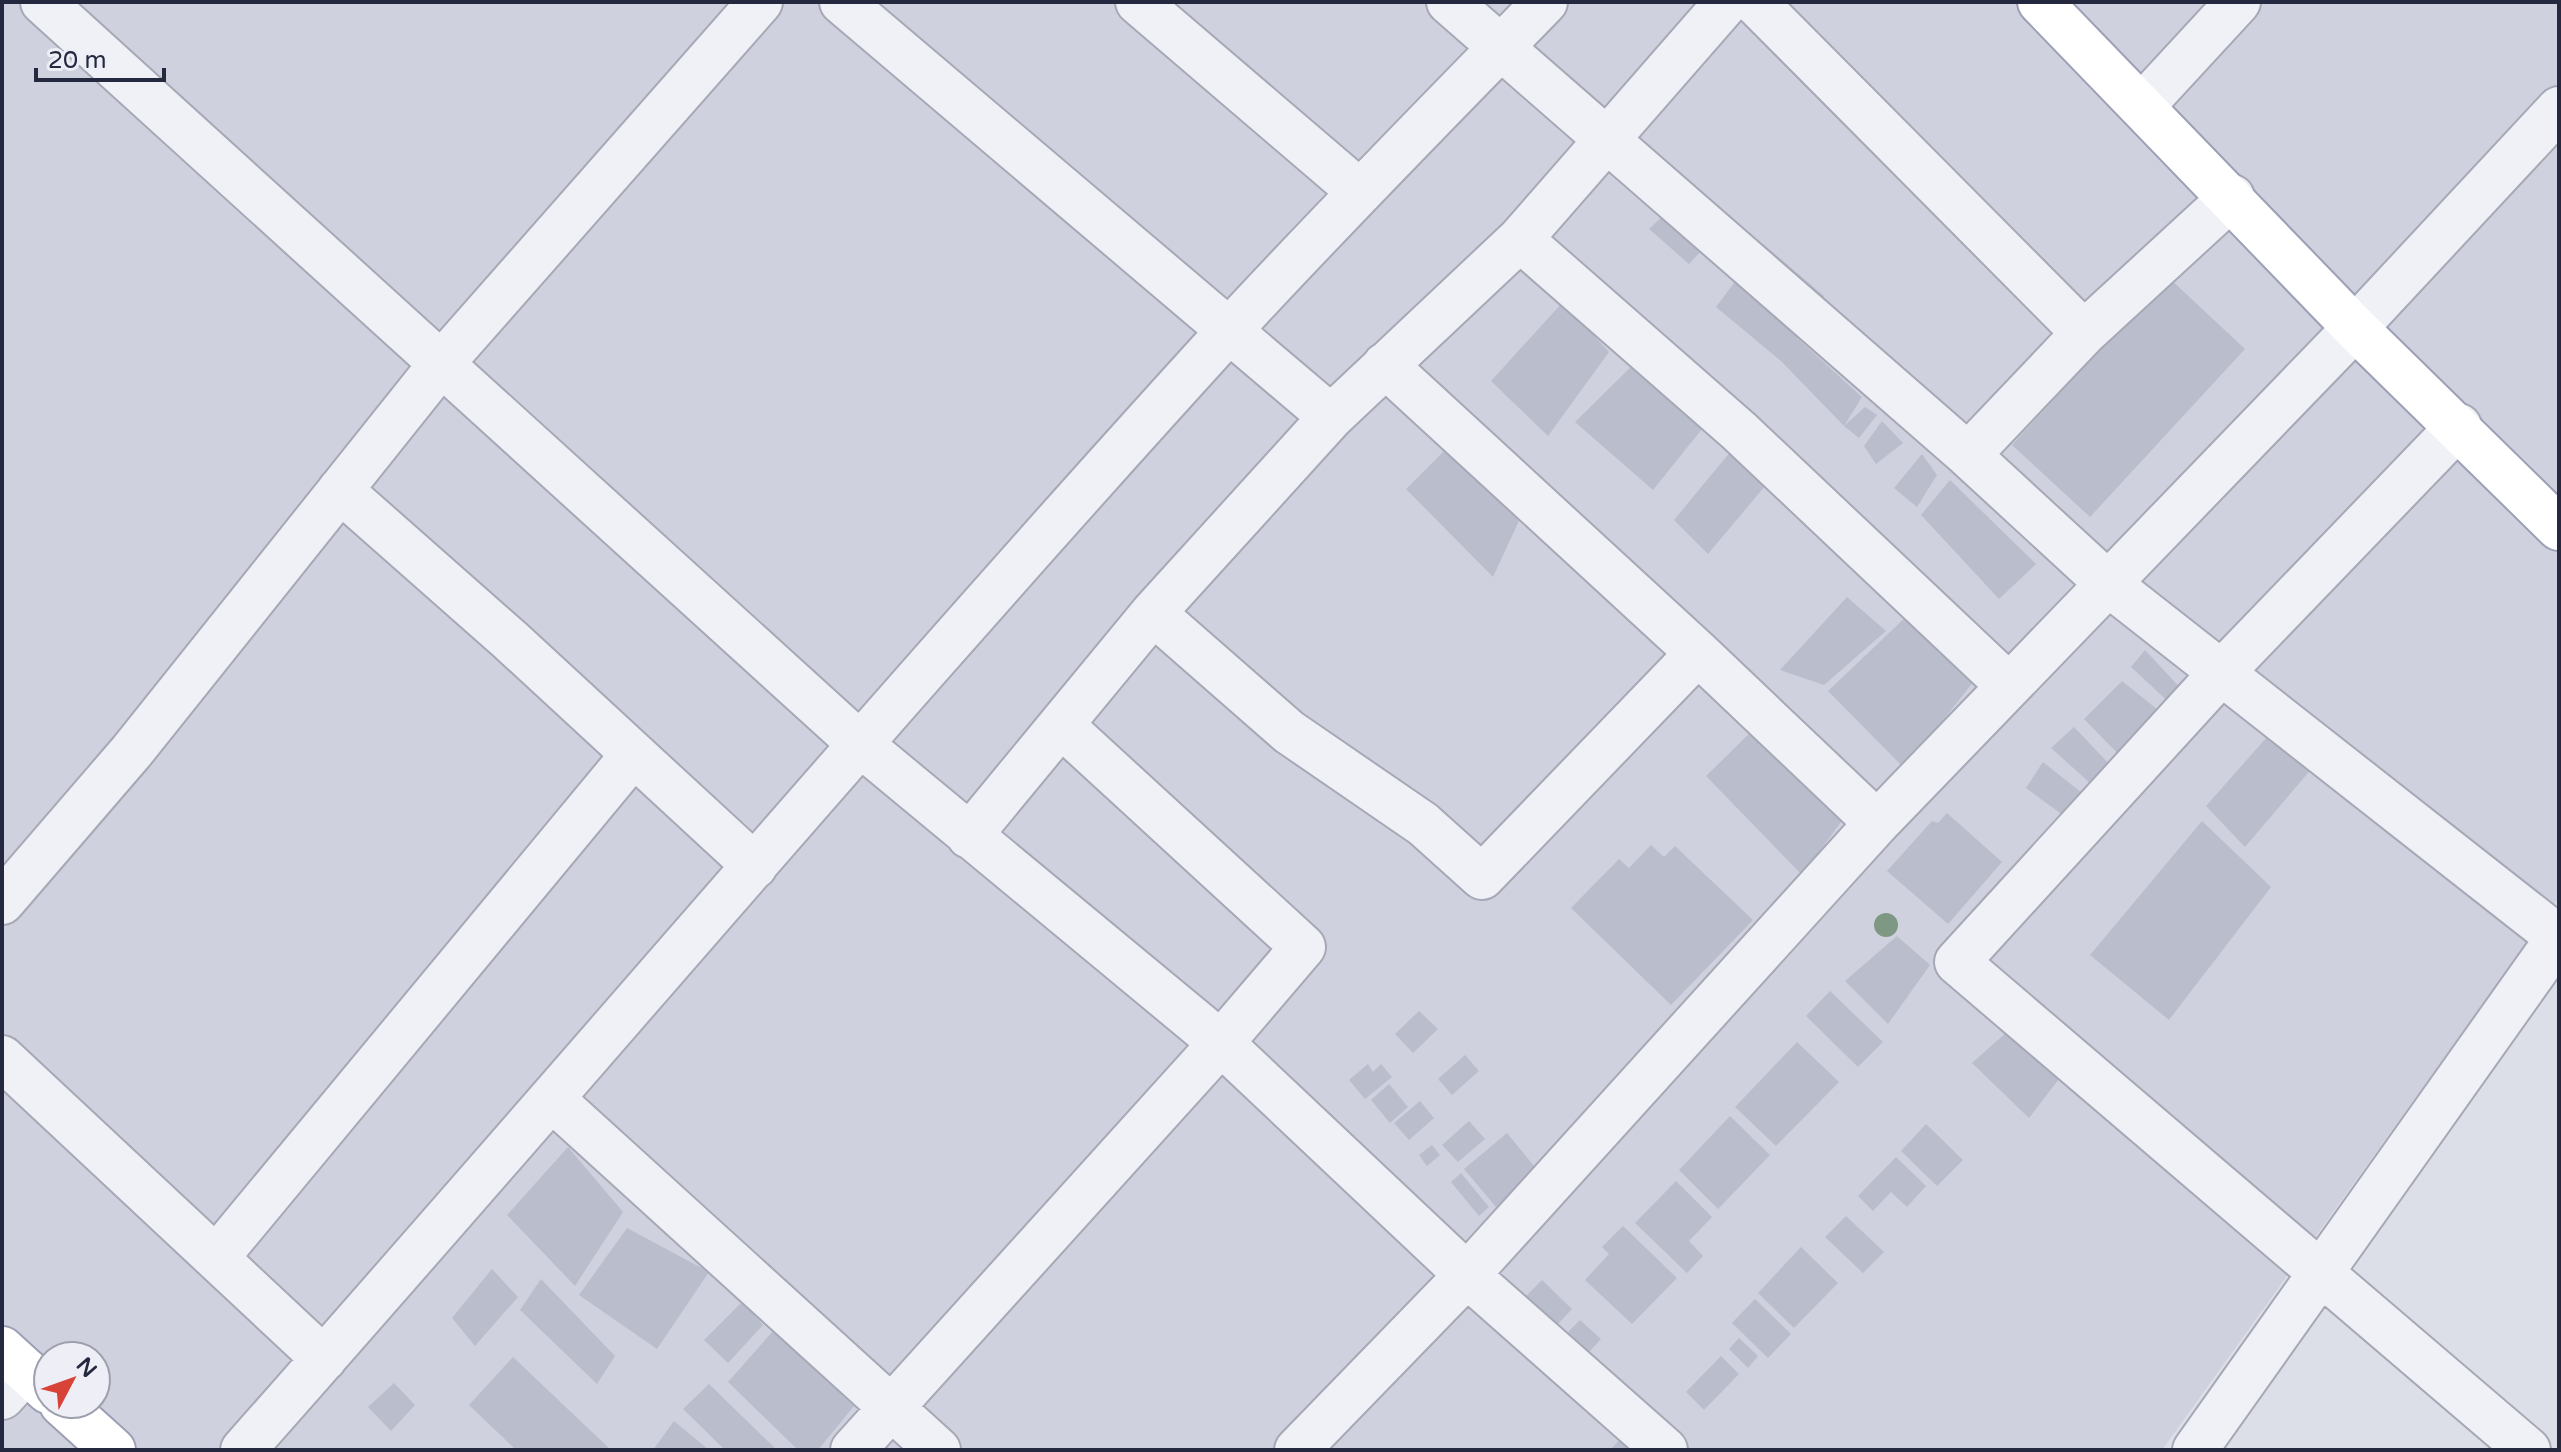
<svg xmlns="http://www.w3.org/2000/svg" width="2561" height="1452" font-family="'Varela Round',sans-serif">
	<style>
		.built { fill: #cfd1de; fill-rule: evenodd }
		.building { fill: #babdcc }
		.lines { fill: none; stroke-linecap: round; stroke-linejoin: round }
		.minor-casing { stroke: #a6a8b6; stroke-width: 48 }
		.major-casing { stroke: #9ca0b5; stroke-width: 48 }
		.minor { stroke: #f0f1f6; stroke-width: 44 }
		.major { stroke: #fff; stroke-width: 44 }
		.tree { fill: #7e9884 }
	</style>
	<rect width="100%" height="100%" fill="#dddfe8"/>
	<!-- built -->
	<path class="built" d="M2,2H2559V898L2162,1450H2ZM48,1356H96V1404H48Z"/>
	<!-- building -->
	<path class="building" d="M1678,202L1716,235L1689,264L1649,229Z
		M1763,244L1824,296L1797,338L1862,397L1844,426L1781,361L1716,307Z
		M2167,276L2245,349L2090,517L2012,445Z
		M1563,302L1609,352L1548,436L1491,381Z
		M1639,359L1706,424L1653,490L1575,422Z
		M1865,407L1877,415L1859,438L1844,426Z
		M1882,421L1903,443L1876,464L1864,446Z
		M1450,445L1524,510L1493,577L1406,489Z
		M1736,445L1771,479L1708,554L1674,520Z
		M1922,454L1937,475L1917,507L1894,488Z
		M1950,480L2036,564L1999,599L1921,515Z
		M1847,597L1886,631L1824,685L1780,670Z
		M1910,613L1977,677L1905,769L1828,691Z
		M2145,650L2185,693L2173,706L2131,667Z
		M2122,681L2163,714L2128,764L2084,719Z
		M2074,727L2113,768L2099,791L2051,748Z
		M2275,728L2319,760L2245,847L2206,806Z
		M1754,729L1847,814L1802,875L1706,776Z
		M2043,762L2087,797L2071,821L2026,788Z
		M1947,813L2002,862L1948,924L1887,871L1932,821L1938,823Z
		M2202,821L2271,887L2169,1020L2090,955Z
		M1651,845L1664,857L1675,846L1753,920L1671,1005L1571,908L1619,859L1629,868Z
		M1897,936L1930,965L1888,1024L1845,981Z
		M1830,991L1883,1042L1858,1067L1806,1016Z
		M1419,1011L1438,1029L1413,1053L1395,1034Z
		M2008,1031L2059,1079L2029,1118L1972,1063Z
		M1797,1042L1839,1082L1776,1146L1735,1107Z
		M1465,1055L1479,1071L1452,1095L1438,1079Z
		M1368,1064L1373,1072L1381,1064L1392,1077L1365,1099L1349,1080Z
		M1389,1084L1408,1107L1390,1123L1371,1100Z
		M1420,1101L1434,1118L1409,1140L1394,1123Z
		M1730,1116L1770,1155L1718,1209L1679,1170Z
		M1469,1121L1485,1139L1458,1162L1442,1145Z
		M1926,1124L1963,1160L1937,1186L1901,1151Z
		M1507,1133L1538,1171L1496,1207L1464,1169Z
		M1432,1145L1440,1155L1427,1166L1419,1155Z
		M568,1147L623,1212L575,1286L507,1215Z
		M1896,1157L1926,1186L1907,1207L1891,1192L1873,1211L1858,1196Z
		M1461,1173L1489,1207L1479,1216L1451,1182Z
		M1676,1181L1712,1217L1689,1241L1703,1256L1687,1273L1635,1223Z
		M1846,1216L1884,1252L1863,1273L1825,1237Z
		M1623,1226L1677,1278L1632,1324L1585,1280L1609,1254L1602,1247Z
		M627,1228L709,1272L657,1349L579,1295Z
		M1801,1247L1838,1283L1794,1328L1758,1293Z
		M492,1269L518,1297L475,1346L452,1318Z
		M541,1279L615,1356L597,1384L520,1310Z
		M1542,1280L1572,1309L1556,1326L1526,1296Z
		M1755,1299L1791,1334L1768,1358L1732,1323Z
		M743,1301L763,1325L728,1363L704,1340Z
		M1580,1320L1601,1339L1589,1352L1568,1332Z
		M773,1331L854,1406L818,1450H798L728,1382Z
		M1739,1338L1758,1356L1748,1368L1729,1349Z
		M1721,1356L1739,1374L1704,1410L1686,1392Z
		M513,1357L611,1450H516L469,1405Z
		M394,1383L415,1405L391,1431L368,1407Z
		M709,1384L777,1450H725L683,1409Z
		M674,1421L709,1450H653Z
		M1625,1434L1641,1450H1610Z"/>
	<g class="lines">
		<!-- minor casing -->
		<g class="minor-casing">
			<path id="minor" d="M43,2L860,744L1221,1043L1467,1275L1665,1450
				M842,2L1331,417
				M1138,2L1360,192
				M1449,2L1968,455L2106,582L2559,938
				M1755,2L2084,333
				M2142,106L2238,2
				M1520,239L1739,431L2008,685
				M1385,365L1698,653L1877,823
				M2459,426L2223,671L1957,962L2528,1450
				M1968,455L2084,333L2232,197
				M340,490L510,640L755,866
				M1153,613L1289,732L1423,824L1482,877L1698,653
				M969,836L1153,613L1331,417L1520,239L1727,2
				M2,902L132,751L441,364L760,2
				M2,1058L324,1359
				M553,1100L938,1450
				M216,1258L633,755
				M2,1397L26,1371
				M243,1450C572,1079 892,700 1226,334C1330,221 1438,112 1545,2
				M853,1450L1221,1043L1303,947L1061,725
				M1297,1450L1467,1275L1877,823L2355,328L2559,109
				M2195,1450L2559,937"/>
		</g>
		<!-- major casing -->
		<g class="major-casing">
			<path id="major" d="M2040,2L2355,328L2559,528
				M2,1349L48,1391
				M62,1404L113,1450"/>
		</g>
		<!-- minor -->
		<use href="#minor" class="minor"/>
		<!-- major -->
		<use href="#major" class="major"/>
	</g>
	<!-- trees -->
	<circle class="tree" cx="1886" cy="925" r="12"/>
	<!-- border -->
	<rect width="2561" height="1452" fill="none" stroke="#252940" stroke-width="8"/>
	<!-- north arrow -->
	<g transform="translate(72 1380) rotate(49)"><circle r="38" fill="#edeef6" stroke="#9d9fad" stroke-width="2"/>
	<path d="M0-6L14 30L0 20L-14 30Z" fill="#d94237"/>
	<text y="-12" font-size="22" font-weight="bold" text-anchor="middle" fill="#252940">N</text>
	</g>
	<!-- scale -->
	<path d="M36 68v12h128v-12" fill="none" stroke="#252940" stroke-width="4"/>
	<text x="48" y="68" font-size="24" fill="#252940" stroke="#edeef6" stroke-width="6" paint-order="stroke">20 m</text>
</svg>
